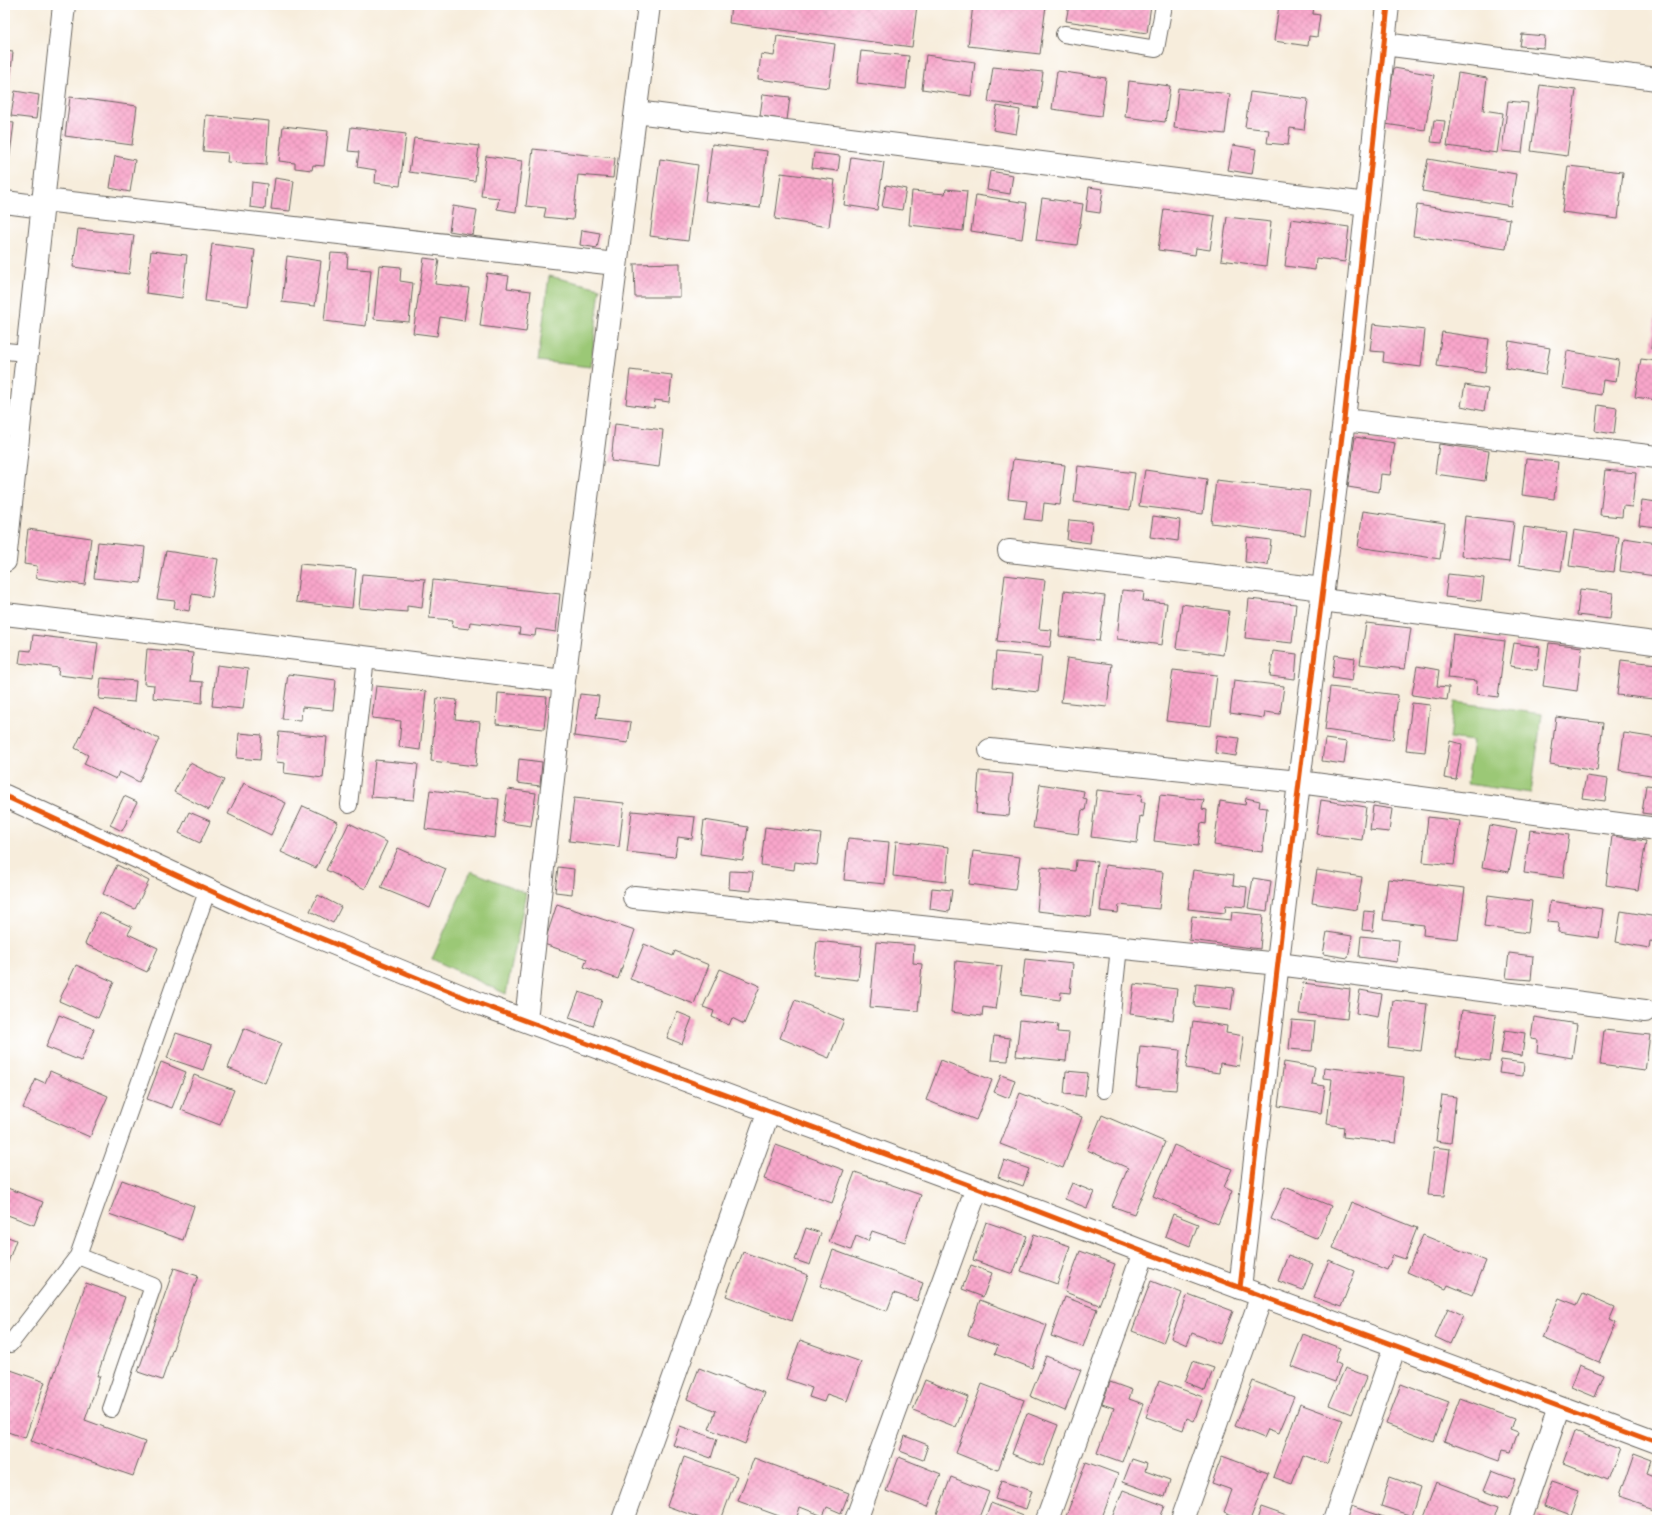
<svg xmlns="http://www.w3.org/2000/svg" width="1662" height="1525" font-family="Kalam,sans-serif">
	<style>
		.garden { fill: #9bc876; stroke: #5c7249 }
		.building { fill: url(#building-cross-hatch) }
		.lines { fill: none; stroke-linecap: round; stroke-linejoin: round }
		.service-casing { stroke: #69655f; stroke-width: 18 }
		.minor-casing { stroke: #69655f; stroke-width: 24 }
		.service { stroke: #fff; stroke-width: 16 }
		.minor { stroke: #fff; stroke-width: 22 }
		.cycleway-casing { stroke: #fff; stroke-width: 8 }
		.cycleway { stroke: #e8590c; stroke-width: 5 }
	</style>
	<defs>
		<pattern id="building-cross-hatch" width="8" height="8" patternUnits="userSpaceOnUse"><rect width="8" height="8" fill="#f9a6cb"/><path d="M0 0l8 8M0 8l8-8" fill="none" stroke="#d58eae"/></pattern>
	</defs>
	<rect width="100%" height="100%" fill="#fff"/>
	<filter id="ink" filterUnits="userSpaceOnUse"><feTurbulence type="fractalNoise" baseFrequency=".025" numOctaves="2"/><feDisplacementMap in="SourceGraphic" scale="8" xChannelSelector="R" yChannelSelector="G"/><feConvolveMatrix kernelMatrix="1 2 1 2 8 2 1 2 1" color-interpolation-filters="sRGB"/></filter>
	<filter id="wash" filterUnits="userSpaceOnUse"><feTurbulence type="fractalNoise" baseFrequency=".012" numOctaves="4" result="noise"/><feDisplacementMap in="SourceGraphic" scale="16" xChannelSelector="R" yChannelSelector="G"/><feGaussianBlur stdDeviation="0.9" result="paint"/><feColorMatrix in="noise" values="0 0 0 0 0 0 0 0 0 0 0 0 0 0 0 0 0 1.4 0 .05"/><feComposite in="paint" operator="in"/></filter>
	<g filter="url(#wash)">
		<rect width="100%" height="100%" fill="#f7eddc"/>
		<!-- garden -->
		<path class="garden" d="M549,276L600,288L591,367L538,361Z
			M1455,702L1542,714L1531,793L1467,784L1473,741L1450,738Z
			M471,871L526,893L506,994L432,959Z"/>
		<g id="blocks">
			<!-- building -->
			<path class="building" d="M731,5H917L912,47L729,23Z
				M973,5H1046L1040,54L968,46Z
				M1069,5H1151L1147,33L1066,21Z
				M1279,5H1314L1313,14L1320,15L1317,37L1309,36L1308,46L1274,41Z
				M1522,34L1545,36L1544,48L1520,46Z
				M777,36L835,44L829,88L758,79L761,54L774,56Z
				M5,51L13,52L9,89H5Z
				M861,51L909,56L906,89L857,83Z
				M926,55L975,62L971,96L922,89Z
				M993,67L1043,72L1038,108L988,102Z
				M1394,68L1434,75L1425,130L1385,124Z
				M1057,71L1106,78L1101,116L1052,109Z
				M1458,73L1487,78L1483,110L1503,113L1497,153L1447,146Z
				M1129,81L1170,86L1165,122L1125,117Z
				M1540,85L1576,90L1567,156L1531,151Z
				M1178,88L1230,94L1225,134L1174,128Z
				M15,91L39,95L36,119L11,116Z
				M1250,92L1308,99L1304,130L1290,128L1288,145L1267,143L1269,130L1245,127Z
				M763,94L790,97L787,120L760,116Z
				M70,97L137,106L132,145L65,136Z
				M1508,101L1528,103L1522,153L1502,151Z
				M997,106L1020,110L1016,134L993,130Z
				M206,115L269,121L266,165L227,162L228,153L203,151Z
				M1434,120L1445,121L1442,143L1431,142Z
				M5,122L14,123L6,185H5Z
				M283,126L328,131L324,166L313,165L312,170L295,168V163L279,161Z
				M351,127L406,134L400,186L375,183L376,170L357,167L359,152L348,151Z
				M414,138L479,146L475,181L409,172Z
				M712,144L767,151L760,208L705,201Z
				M1233,145L1256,149L1252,174L1228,170Z
				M533,149L615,158L613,178L578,175L573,220L544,217L546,208L526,206Z
				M814,153L840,156L838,171L812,168Z
				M115,156L135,160L130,192L110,188Z
				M486,156L522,161L516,212L497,209L499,198L481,196Z
				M851,157L884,162L877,210L844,205Z
				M660,159L698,165L688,241L650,236Z
				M1428,159L1516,174L1511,206L1422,191Z
				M1568,166L1623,172L1618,219L1562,212Z
				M990,171L1013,175L1010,194L987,190Z
				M781,173L835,180L829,227L775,219Z
				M275,178L294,181L290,211L271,209Z
				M252,182L267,184L265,209L250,207Z
				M886,185L906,189L902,210L882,207Z
				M1089,187L1103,189L1100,213L1086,211Z
				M946,189L967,191L963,231L909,225L912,191L945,194Z
				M976,195L1027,203L1022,239L971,231Z
				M1042,198L1083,204L1077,245L1036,240Z
				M1417,205L1510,219L1506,249L1413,236Z
				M453,206L477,210L473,235L449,231Z
				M1164,209L1215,216L1210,250L1196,248L1195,255L1158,250Z
				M1227,217L1271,222L1266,266L1221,260Z
				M1291,219L1349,227L1345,262L1316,258L1315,270L1285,266Z
				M78,229L134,235L129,274L73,267Z
				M582,230L600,233L597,248L580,245Z
				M212,244L255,250L248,306L205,301Z
				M151,251L187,255L182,298L146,293Z
				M331,253L348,254L347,268L371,270L366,326L324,321Z
				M287,256L321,261L315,306L282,302Z
				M424,258L439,260L435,284L469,288L464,321L440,317L437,336L413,333Z
				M680,263V297H635L634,264Z
				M379,265L401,267L400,281L413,283L409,322L374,319Z
				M487,273L509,276L507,288L531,291L526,332L480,326Z
				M1656,309H1657V350L1651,349Z
				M1373,324L1425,330L1421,367L1383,362L1384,352L1370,351Z
				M1442,332L1489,339L1485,373L1437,366Z
				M1509,341L1550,348L1545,375L1505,368Z
				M1567,351L1619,360L1616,382L1603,380L1601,395L1562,388Z
				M1641,359L1657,361V400L1635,397Z
				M630,370L672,375L669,402L655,400L654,408L626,404Z
				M1465,385L1488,389L1484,411L1461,406Z
				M1598,405L1617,408L1614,434L1595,431Z
				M615,424L663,430L659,467L611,461Z
				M1355,437L1395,443L1390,475L1381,474L1379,492L1348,487Z
				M1439,444L1489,451L1485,481L1435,474Z
				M1013,459L1065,465L1060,505L1044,503L1042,521L1024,519L1027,501L1008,499Z
				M1526,459L1558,462L1554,499L1522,495Z
				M1078,466L1135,473L1130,510L1074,502Z
				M1145,470L1207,479L1203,514L1139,506Z
				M1605,470L1636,473L1632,507L1623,506L1622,517L1600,515Z
				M1216,480L1310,491L1305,535L1211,523Z
				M1642,500L1657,502V527L1639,525Z
				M1363,511L1445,523L1440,559L1358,547Z
				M1153,516L1180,520L1178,541L1150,537Z
				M1465,516L1514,522L1509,562L1461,556Z
				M1069,520L1092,522L1090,543L1067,540Z
				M1524,527L1567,533L1561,571L1519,565Z
				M28,529L91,538L85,585L36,578L37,566L24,564Z
				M1574,530L1619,537L1614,572L1569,566Z
				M1247,537L1271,540L1268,565L1245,562Z
				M1624,538L1657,543V585H1654L1655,576L1620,571Z
				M98,542L145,547L141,583L94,578Z
				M166,551L218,559L212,597L192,594L189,611L174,608L175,601L157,599Z
				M300,564L356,569L352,608L296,602Z
				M362,574L425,579L422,608L407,606V612L359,608Z
				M1448,574L1484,578L1481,601L1445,597Z
				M1005,575L1045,580L1039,629L1052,630L1050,647L997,641Z
				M433,580L560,594L556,632L536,629L535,636L519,634L520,628L470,622L469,629L452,627L453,620L429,618Z
				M1580,589L1613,593L1610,619L1577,615Z
				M1122,590L1144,592L1143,601L1167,603L1162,645L1117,639Z
				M1064,591L1105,596L1099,641L1059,636Z
				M1249,599L1296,604L1292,643L1245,638Z
				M1182,604L1229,611L1223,655L1176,648Z
				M1366,623L1411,628L1405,669L1360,664Z
				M1453,634L1505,641L1498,697L1476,694L1477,681L1448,678Z
				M33,635L98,643L93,679L58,675L59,668L19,663L21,650L31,651Z
				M1514,643L1540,647L1537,670L1510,666Z
				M1549,643L1582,647L1577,691L1543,686Z
				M147,649L193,653L190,681L203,682L202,703L153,698L154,685L144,684Z
				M1273,651L1297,654L1295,679L1270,676Z
				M996,652L1042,656L1038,692L993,687Z
				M1335,655L1355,658L1352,681L1332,678Z
				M1067,658L1112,664L1107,707L1061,702Z
				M1621,660L1657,664L1653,699L1617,695Z
				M217,665L248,669L243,709L212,706Z
				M1417,666L1439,670L1437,686L1449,687L1447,700L1412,695Z
				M1173,670L1217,675L1211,726L1166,721Z
				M288,674L336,680L333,710L302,707L301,720L282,719Z
				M101,678L136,681L134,702L99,699Z
				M1234,680L1284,686L1280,714L1265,712L1264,718L1230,713Z
				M376,686L426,691L420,750L399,747L401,721L372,718Z
				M1330,687L1398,695L1393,740L1325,730Z
				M498,693L547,697L544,729L496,724Z
				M580,694L599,696L596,718L631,722L628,743L574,736Z
				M437,698L457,700L455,719L480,722L476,766L431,761Z
				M1412,703L1430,705L1425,752L1406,750Z
				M94,708L159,739L139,782L119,772L116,779L84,764L88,755L75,748Z
				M1556,717L1603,723L1597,771L1550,764Z
				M279,732L327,737L323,778L284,773L285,763L276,762Z
				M239,733L262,735L260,760L237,758Z
				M1624,733L1657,738V776L1619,770Z
				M1217,735L1239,738L1236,756L1215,753Z
				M1325,739L1347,742L1344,764L1322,761Z
				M1450,741L1462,744L1456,780L1444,778Z
				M519,759L542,762L540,786L517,783Z
				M375,760L418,764L414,800L371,797Z
				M190,763L224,780L209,810L174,792Z
				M979,771L1013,774L1009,816L976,813Z
				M1586,776L1608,779L1605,801L1582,798Z
				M244,783L286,803L271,835L228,814Z
				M1040,784L1084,791L1083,798L1087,799L1085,811L1082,810L1078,834L1033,828Z
				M1646,785L1657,786V815L1642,813Z
				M508,789L536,793L531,826L503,822Z
				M430,790L499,799L495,838L425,829Z
				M1097,790L1142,795L1141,802H1145L1143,817L1140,816L1137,843L1091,837Z
				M1160,795L1204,800L1202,809L1207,810L1206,824L1201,823L1198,846L1154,841Z
				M124,796L137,802L122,831L110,825Z
				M574,798L624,803L619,847L569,841Z
				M1246,798L1260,801L1259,807L1267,808L1262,852L1214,845L1220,801L1245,805Z
				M1321,800L1366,807L1362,840L1316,834Z
				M303,806L338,822L316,868L281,852Z
				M1373,806L1392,809L1389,832L1370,830Z
				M632,811L695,817L692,839L678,837L675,857L627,852Z
				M189,812L210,821L200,843L179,833Z
				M1428,817L1460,821L1454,865L1423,862Z
				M704,820L748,827L743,860L700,854Z
				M349,823L387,842L365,889L326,870Z
				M1490,825L1517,830L1509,872L1482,867Z
				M765,827L821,834L817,865L795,862L794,870L761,865Z
				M1530,830L1569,835L1563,878L1524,873Z
				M1612,836L1646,841L1638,890L1606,885Z
				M848,838L889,842L885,884L844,880Z
				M896,841L949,847L946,882L893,876Z
				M398,848L446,869L430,908L381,888Z
				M973,851L1020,857L1015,890L969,884Z
				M1076,860L1097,862L1091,917L1037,911L1041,867L1075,871Z
				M117,865L149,881L135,909L103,894Z
				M1105,865L1163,872L1159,909L1119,905L1118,913L1100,911Z
				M558,867L574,869L572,894L555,892Z
				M1193,870L1234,875L1233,885L1247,887L1245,907L1226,905L1225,913L1188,909Z
				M1317,870L1362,877L1357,910L1312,903Z
				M730,871L753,872L751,891L729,889Z
				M1253,878L1271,881L1267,911L1248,908Z
				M1388,879L1465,888L1458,939L1423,935L1424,925L1383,920Z
				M932,888L952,890L949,912L930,909Z
				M318,895L341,907L333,923L310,911Z
				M1488,895L1532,901L1528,933L1484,927Z
				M1550,901L1603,909L1599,938L1558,932L1559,923L1547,922Z
				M557,904L635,930L618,979L584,967L587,959L544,944Z
				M1364,911L1375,912L1373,931L1362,930Z
				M1621,911L1657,917V942L1650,941L1649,948L1616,942Z
				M99,912L132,927L128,934L158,948L147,972L85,944Z
				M1232,912L1263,915L1260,949L1189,940L1192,916L1231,920Z
				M1327,932L1352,936L1348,958L1323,954Z
				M1361,936L1399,940L1397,962L1359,957Z
				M817,941L862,946L858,980L813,975Z
				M876,942L914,945L913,963L922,964L918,1011L870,1007Z
				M644,944L673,956L675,951L709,965L694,1004L630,979Z
				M1509,953L1533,956L1531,980L1506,978Z
				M1025,959L1073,964L1070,993L1061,992L1060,1000L1021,995Z
				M956,961L1002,966L996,1009L983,1007L982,1016L951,1012Z
				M76,965L114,982L98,1018L59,1001Z
				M720,969L760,986L744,1024L732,1018L729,1025L712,1017L714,1011L703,1007Z
				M1303,983L1350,989L1347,1019L1299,1014Z
				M1134,984L1177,989L1173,1020L1130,1014Z
				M1196,984L1234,988L1231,1010L1194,1006Z
				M1360,990L1382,994L1378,1017L1356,1013Z
				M579,992L602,1000L593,1026L569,1018Z
				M795,1000L844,1020L829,1058L780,1038Z
				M1393,1000L1427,1004L1421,1051L1388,1047Z
				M1462,1010L1496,1015L1490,1061L1456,1057Z
				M677,1012L692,1018L682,1044L667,1038Z
				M59,1015L94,1029L81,1061L46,1047Z
				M1534,1017L1577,1024L1572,1058L1537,1052L1538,1040L1531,1039Z
				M1020,1020L1058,1024L1057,1032L1069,1033L1066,1061L1016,1056Z
				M1292,1020L1315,1022L1312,1051L1289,1049Z
				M1193,1021L1227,1026L1226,1033L1244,1036L1239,1066L1220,1063L1219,1073L1186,1068Z
				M244,1028L281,1043L265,1083L228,1068Z
				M1505,1030L1525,1033L1522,1056L1501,1053Z
				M1604,1030L1650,1035L1645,1071L1600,1065Z
				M176,1033L212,1045L203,1070L167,1058Z
				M994,1036L1010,1038L1008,1061L991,1060Z
				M1140,1046L1180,1050L1176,1090L1136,1087Z
				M941,1060L992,1080L976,1120L926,1100Z
				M1501,1060L1524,1063L1523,1076L1499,1073Z
				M161,1062L186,1072L172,1108L147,1099Z
				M1284,1062L1315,1067L1312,1084L1325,1086L1321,1113L1278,1106Z
				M1324,1067L1404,1077L1396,1143L1343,1137L1344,1127L1327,1124L1332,1079L1323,1078Z
				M50,1071L108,1096L90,1137L23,1108L36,1079L45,1083Z
				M1066,1071L1088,1073L1085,1096L1064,1094Z
				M194,1075L234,1090L220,1125L181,1110Z
				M1001,1075L1015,1080L1009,1098L994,1092Z
				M1020,1093L1082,1117L1063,1168L1000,1144Z
				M1442,1095L1456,1097L1451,1143L1436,1141Z
				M1102,1115L1165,1142L1134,1214L1112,1206L1128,1168L1087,1150Z
				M776,1145L844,1170L832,1203L764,1179Z
				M1174,1145L1232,1169L1224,1187L1232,1191L1218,1224L1153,1196Z
				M1434,1147L1450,1149L1444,1196L1428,1195Z
				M1004,1160L1029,1169L1023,1186L998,1177Z
				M855,1172L921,1195L905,1242L872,1231L868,1241L856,1236L851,1250L829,1242Z
				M122,1180L194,1206L183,1240L109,1214Z
				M1072,1183L1094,1192L1087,1208L1065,1199Z
				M5,1187L43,1202L34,1225L5,1214Z
				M1285,1187L1331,1206L1318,1239L1271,1219Z
				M1351,1202L1417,1228L1405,1259L1393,1255L1387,1270L1333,1248Z
				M1173,1214L1198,1224L1190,1246L1165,1236Z
				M986,1222L1027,1236L1013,1274L973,1260Z
				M806,1228L821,1233L810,1265L795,1260Z
				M1034,1234L1070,1246L1057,1284L1021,1271Z
				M1423,1235L1486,1261L1472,1295L1448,1285L1446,1289L1407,1272Z
				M5,1236L16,1240L5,1271Z
				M833,1250L923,1283L917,1301L894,1293L887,1311L820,1286Z
				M1080,1251L1115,1264L1099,1305L1065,1292Z
				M743,1252L808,1275L792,1321L726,1296Z
				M1288,1255L1313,1264L1303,1290L1278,1281Z
				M1329,1260L1355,1271L1341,1307L1314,1297Z
				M971,1265L992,1273L983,1297L962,1289Z
				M174,1268L198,1276L162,1380L138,1372Z
				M1151,1281L1182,1293L1163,1343L1132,1331Z
				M86,1283L125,1297L97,1376H100L85,1420L145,1442L133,1476L31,1441Z
				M1583,1293L1615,1307L1610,1319L1616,1322L1599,1362L1542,1338L1559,1298L1577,1305Z
				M1188,1294L1233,1311L1220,1344L1192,1333L1187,1345L1171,1338Z
				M1065,1297L1097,1309L1083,1347L1051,1336Z
				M980,1300L1047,1325L1032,1368L995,1354L998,1346L968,1335Z
				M1448,1308L1463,1315L1450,1344L1435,1337Z
				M1303,1334L1340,1348L1335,1362L1341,1365L1335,1382L1291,1366Z
				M800,1340L861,1362L847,1401L827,1394L824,1402L809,1397L812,1388L786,1379Z
				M1046,1356L1081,1370L1065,1411L1030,1396Z
				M1193,1361L1214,1368L1205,1390L1185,1382Z
				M1580,1365L1604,1375L1595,1397L1571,1387Z
				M5,1368L45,1382L25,1438L5,1431Z
				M699,1368L765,1393L745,1444L709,1429L716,1411L687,1399Z
				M1345,1368L1367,1376L1351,1414L1329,1405Z
				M925,1380L968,1397L956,1427L913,1410Z
				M1159,1381L1203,1397L1194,1421L1187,1418L1183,1430L1146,1417Z
				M1253,1381L1294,1397L1279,1433L1268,1429L1264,1438L1235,1426Z
				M1110,1382L1132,1390L1129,1399L1143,1404L1122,1462L1097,1453L1114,1408L1102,1404Z
				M982,1384L1024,1400L998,1470L956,1453Z
				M1401,1384L1449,1402L1434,1442L1386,1424Z
				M1460,1398L1514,1418L1510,1430L1518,1433L1511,1453L1502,1451L1499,1461L1444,1441Z
				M1300,1404L1343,1420L1327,1464L1303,1455L1292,1484L1273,1477Z
				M1027,1413L1058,1425L1043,1466L1012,1454Z
				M680,1426L717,1439L711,1458L673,1445Z
				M1575,1432L1619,1449L1607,1480L1564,1463Z
				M905,1436L928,1445L923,1460L900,1451Z
				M1632,1454L1651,1461L1647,1473L1657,1477V1511L1617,1498Z
				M1222,1456L1268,1473L1250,1520H1246L1224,1512L1232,1490L1212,1483Z
				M684,1457L737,1476L721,1520H705L667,1506Z
				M899,1457L941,1474L928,1507L886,1491Z
				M754,1458L849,1493L841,1513L827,1507L823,1516L800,1507L796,1520H790L738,1501Z
				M1132,1459L1147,1464L1145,1471L1170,1480L1165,1497L1123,1482Z
				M1086,1462L1118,1474L1101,1520H1067L1065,1519Z
				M1492,1470L1515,1479L1508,1499L1484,1490Z
				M951,1477L989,1492L978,1520L935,1519Z
				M1390,1477L1421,1488L1412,1516L1381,1506Z
				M1001,1481L1032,1491L1026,1509L995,1499Z
				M1436,1482L1499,1506L1494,1520L1422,1519Z
				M1552,1482L1579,1491L1570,1516L1543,1506Z
				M1123,1490L1165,1506L1159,1520H1111Z
				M991,1503L1026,1517L1025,1520H985Z
				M1351,1506L1393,1520H1346Z
				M1261,1507L1298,1520H1257Z
				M1539,1514L1554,1520H1536Z"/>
		</g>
	</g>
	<g filter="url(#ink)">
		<use href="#blocks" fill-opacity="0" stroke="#69655f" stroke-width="1"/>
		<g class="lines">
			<!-- service casing -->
			<g class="service-casing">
				<path id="service" d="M1064,34L1156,49L1164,5
					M5,351L27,353
					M349,805L366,658
					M1104,1090L1119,947
					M78,1256L153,1286L111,1409
					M10,1344L78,1256L208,889"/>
			</g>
			<!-- minor casing -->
			<g class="minor-casing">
				<path id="minor" d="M1384,44L1657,79
					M636,112L1367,204
					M44,200L616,264
					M5,202L43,207
					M1344,420L1657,457
					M1009,551L1323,589
					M5,561L64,5
					M1322,600L1654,643
					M5,614L564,681
					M990,750L1299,782L1657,829
					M5,796L250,909L483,1005L977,1188L1144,1252L1657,1443
					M634,897L1278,964L1645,1011
					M526,1020L564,681L649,5
					M1240,1288L1299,782L1344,420L1388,5
					M623,1520L769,1111
					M856,1520L977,1188
					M1047,1520L1144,1252
					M1182,1520L1262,1295
					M1334,1520L1395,1346
					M1520,1520L1559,1407"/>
			</g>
			<!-- service -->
			<use href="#service" class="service"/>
			<!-- minor -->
			<use href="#minor" class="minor"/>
			<!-- cycleway casing -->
			<g class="cycleway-casing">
				<path id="cycleway" d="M5,796L250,909L483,1005L977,1188L1144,1252L1657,1443
					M1240,1288L1299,782L1344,420L1388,5"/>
			</g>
			<!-- cycleway -->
			<use href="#cycleway" class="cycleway"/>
		</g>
	</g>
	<!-- margin -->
	<rect width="1662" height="1525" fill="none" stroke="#fff" stroke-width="20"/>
</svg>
